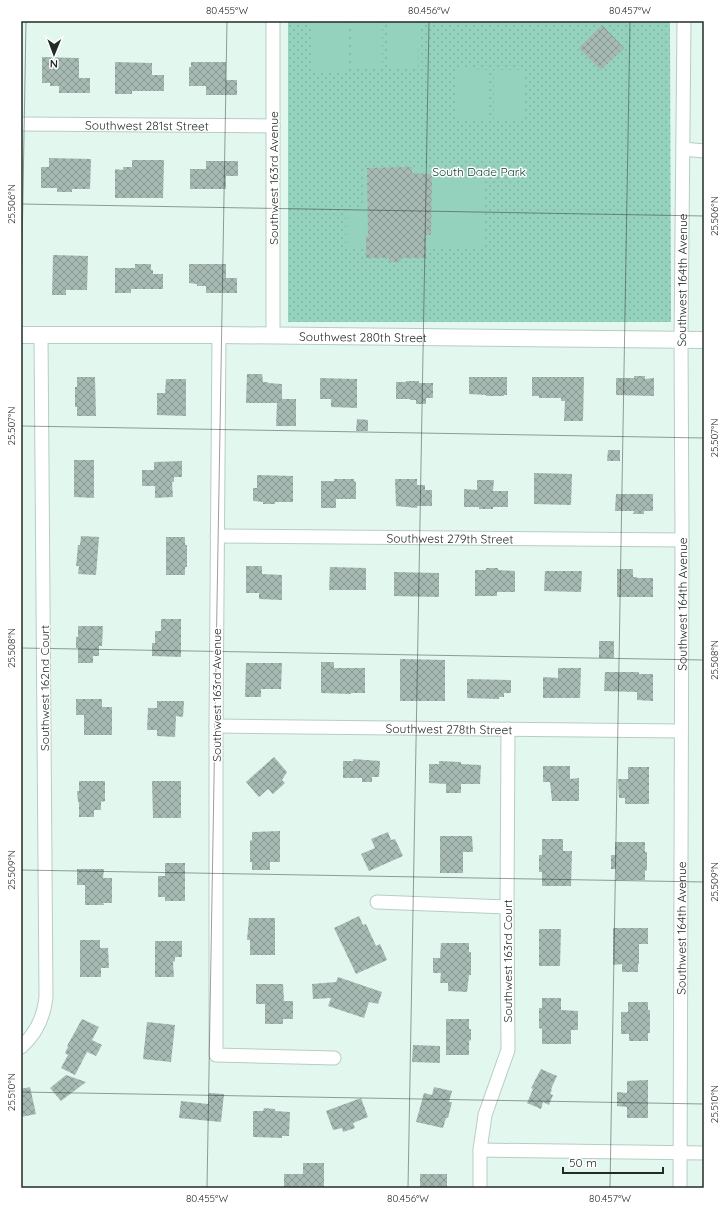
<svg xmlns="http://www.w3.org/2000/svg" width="725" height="1209" font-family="Quicksand,sans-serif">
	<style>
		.green { fill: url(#green-dots) }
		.pitch { fill: #95d2bd }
		.building { fill: url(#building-cross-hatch) }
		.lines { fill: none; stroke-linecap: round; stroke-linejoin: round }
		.minor-casing { stroke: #b7ccc4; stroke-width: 15 }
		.tertiary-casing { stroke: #b7ccc4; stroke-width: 18 }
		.minor { stroke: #fff; stroke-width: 13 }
		.tertiary { stroke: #fff; stroke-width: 16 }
		.ticks { fill: none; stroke: #232b28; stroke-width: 1; stroke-opacity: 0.45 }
		.labels { text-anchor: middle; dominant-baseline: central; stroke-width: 3; stroke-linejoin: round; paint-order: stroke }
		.street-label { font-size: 12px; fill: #232b28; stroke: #fff }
		.park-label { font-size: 12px; fill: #0c3b2f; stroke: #fff }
		.neatline { fill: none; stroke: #232b28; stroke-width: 1.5 }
		.ticks-label { font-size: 10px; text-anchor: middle; fill: #232b28 }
	</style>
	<defs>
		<pattern id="green-dots" width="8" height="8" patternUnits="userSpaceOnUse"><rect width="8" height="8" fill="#95d2bd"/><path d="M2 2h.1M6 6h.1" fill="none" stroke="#80b4a2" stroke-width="1.8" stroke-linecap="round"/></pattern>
		<pattern id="building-cross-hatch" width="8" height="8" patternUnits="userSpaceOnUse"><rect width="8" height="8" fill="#a6bab3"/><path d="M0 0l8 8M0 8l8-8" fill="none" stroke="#879792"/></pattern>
	</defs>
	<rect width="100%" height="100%" fill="#e2f8ef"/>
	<!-- green -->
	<path class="green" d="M288,21H670L671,322H288Z"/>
	<!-- pitch -->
	<path class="pitch" d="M312,21H348L347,72L311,71Z
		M352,21H382V69L351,68Z
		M388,21H419L418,69H388Z
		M457,69L488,70V121H457Z
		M494,70H524V121H494Z
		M364,167H433V178H485L484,248L346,247V207H364Z"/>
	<!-- building -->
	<path class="building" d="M602,25L624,48L601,70L579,48Z
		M42,57L79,58V78H90V93H59V86H50V83H42Z
		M115,62L152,63V75H164V91H132V94H115Z
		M191,62H226V80H237V95H206V86H189V67H191Z
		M49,158L91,159L90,189H72V192H57V188H41V167H49Z
		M132,160H164L163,198H115V169L123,170V167H132Z
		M206,161H238V176H226V189H190V169H206Z
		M412,167V173L432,174L431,235H426V258H401V262H389V258H366V236H368L367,168Z
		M53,255L88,256L87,290H66V295H52Z
		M135,264H151V270H153V274H163V289H131V293H115V268H135Z
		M189,264H226V278H237V293H206V286H197V284L189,283Z
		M247,374H262L263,382H268V383L282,384V399H296V426H276L277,403H246Z
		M634,376H645V379L654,378V396L616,395V378H634Z
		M77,377H95L96,416H77V407H75V387H77Z
		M469,377H507V395H504V396H486V395L469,394Z
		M532,377H584L583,421H564L565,401H561V398H539V396H532Z
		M320,378L357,379V408L331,407V399H320Z
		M166,379H186V416L157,415V393H165Z
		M406,381H419V383H433V398H426V404H416V400H410V399H396V382H406Z
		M357,419L368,420V431H356Z
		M608,450H620V461H607Z
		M74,460H94V498L74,497Z
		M182,461V477H174V482H172L173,497L155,498V486H142V470H154V462Z
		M534,473L572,474L571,505L534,504Z
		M257,475L293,476V502H275V504H263V502L253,501V488H257Z
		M334,479H354V481L356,482V499H336V508H321V481H334Z
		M395,479H417V485H425V490H432V506H417V508L396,506Z
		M477,480H494L493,491H508V507H493V509H479V507H464V489L477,490Z
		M616,494H653V511H644V514H633L634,511H615Z
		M81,536L99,537L96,575L78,574L79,566H76L78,545H80Z
		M166,537H185V545H187V567H185V575H166Z
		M246,566H262V574L282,575V600L259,599V593H246Z
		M330,567L366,568V590H329Z
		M486,568H498V570L515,571V592H497V596H475V570H486Z
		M617,569H633V577H637V578H653V597H617Z
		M545,571H582L581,592L544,591Z
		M394,572L439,573V597L394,596Z
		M161,619H181V657L152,656V643H155V631H161Z
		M78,626H103L102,646H99V656H93V663H78V648H76V637H78Z
		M599,641H614V658H599Z
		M400,659L445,660V701H400Z
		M321,662H334V668H365V693H351V694L321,693Z
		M246,663H282L281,689H261V697H245Z
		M558,668H581L580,698H543V677L558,678Z
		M605,672H639V674H653V701L637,700V692L604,691Z
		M467,679L511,680V693H504V697H499V699L467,698Z
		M76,699H102V707H112V735H84V715H76Z
		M157,701H184L183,717L176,716L175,737L157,736V730H147L148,708H157Z
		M274,757L287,772L282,780L285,783L273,794L268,789L259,797L246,782Z
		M353,759L380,761L379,777H372V782H362V778H343V761H353Z
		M439,761L461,762V764L481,765L480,784H461V793H446V784L429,783V764H439Z
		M543,766H570V779L579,778V801H552L550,782H543Z
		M628,767H649V804H625V798H619L618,779H628Z
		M79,781H105V801L101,802V810H94V817H79V802H78L77,791H79Z
		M152,781H181V818H153Z
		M280,831V862H270V870H252V862H250V841L252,840V832Z
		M388,832L391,840L395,839L403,856L369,871L361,854L375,848L371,839Z
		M440,836H472L473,852H463V873H440Z
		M542,839H563V851H572L571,886H542V872H539V855H542Z
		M615,842H645V852H647V870L645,871V880H616V869H611V855H615Z
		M165,863H185V901H165V897H158V876H165Z
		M77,869H104L103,878H112V903H103L104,905H85V885H77Z
		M359,916L363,925L366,924L376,946L380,944L387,960L356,974L334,928Z
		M249,918H275V955H250V940H247Z
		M613,928H648V944H639V964H638V972H622V964L613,965Z
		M539,929H561L560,966H539Z
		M80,940H100V948H108L109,968H101V977H80Z
		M155,941H182V957H175V961L173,962L174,977H155Z
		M441,943H469V952H471V975H469L467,992L448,991V983H440L441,973H433V958H440Z
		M338,977L382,992L378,1004L369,1002L364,1018L328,1006L331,998L313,999L312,984L336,982Z
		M256,984H283L284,1001H293V1019H283V1024H265V1004H256Z
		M542,998H561V1010L578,1011V1030H571V1044H542V1029L539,1028V1008H542Z
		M628,1002H648V1010H650V1033H648V1041H629V1034H621V1012H628Z
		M82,1019L99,1027L92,1040L102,1045L96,1056L87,1052L75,1075L61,1068L68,1055L65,1053L68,1047L67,1046Z
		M446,1019H469V1029H471V1040L469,1041V1055H446Z
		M147,1022L175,1025L171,1062L143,1059Z
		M413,1045L440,1046V1063L412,1062Z
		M541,1069L557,1076L551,1089L552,1090L550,1094L553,1095L549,1105L543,1102L541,1109L527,1103L533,1089L531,1088Z
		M66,1075L86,1082L61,1101L50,1088Z
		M648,1080V1118H627V1107L617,1106V1092L627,1093V1081Z
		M30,1087L36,1114L21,1117V1089Z
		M434,1087L452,1091L449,1102H452L448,1118H446L443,1128L416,1122L424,1093L432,1095Z
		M209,1093L224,1094L221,1122L179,1118L181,1101L208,1104Z
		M361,1098L368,1117L353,1123L355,1128L343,1132L342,1128L333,1130L326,1111Z
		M264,1108L275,1109V1111L290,1112L289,1136H282V1138L253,1137V1111H263Z
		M303,1163H324V1188H284V1174H303Z
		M420,1174H447V1188H420Z"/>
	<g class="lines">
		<!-- minor casing -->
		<g class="minor-casing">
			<g id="minor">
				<path d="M273,21V336"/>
				<path id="s1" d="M21,124L273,126"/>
				<path d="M683,149L704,151"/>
				<path d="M219,335L216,726V1055L334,1058"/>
				<path id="s2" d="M217,536L682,540"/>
				<path id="s3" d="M216,726L681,731"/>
				<path d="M377,902L507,907"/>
				<path d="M21,1047C36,1034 44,1016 46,997L41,335"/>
				<path d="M480,1150L704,1153"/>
				<path d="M480,1188V1150L485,1115L508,1050L507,907L508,729"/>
				<path id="s4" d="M680,1188L682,540L681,340L684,21"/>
			</g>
		</g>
		<!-- tertiary casing -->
		<g class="tertiary-casing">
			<g id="tertiary">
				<path id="s5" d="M21,335H219L704,340"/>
			</g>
		</g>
		<!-- minor -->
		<use href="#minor" class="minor"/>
		<!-- tertiary -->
		<use href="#tertiary" class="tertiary"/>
	</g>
	<!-- ticks -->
	<path class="ticks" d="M21,204L704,216M21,308L26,21M21,426L704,438M21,648L704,660M21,870L704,882M21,1092L704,1104M207,1188L227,21M408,1188L429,21M610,1188L630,21"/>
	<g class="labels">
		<!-- street labels -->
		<g class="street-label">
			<text stroke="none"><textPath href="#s1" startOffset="126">Southwest 281st Street</textPath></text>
			<text transform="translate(273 178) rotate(-90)">Southwest 163rd Avenue</text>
			<text stroke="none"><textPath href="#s4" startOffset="908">Southwest 164th Avenue</textPath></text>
			<text stroke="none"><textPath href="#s5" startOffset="342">Southwest 280th Street</textPath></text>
			<text stroke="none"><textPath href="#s2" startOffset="233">Southwest 279th Street</textPath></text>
			<text stroke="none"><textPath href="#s4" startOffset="584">Southwest 164th Avenue</textPath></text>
			<text transform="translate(44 688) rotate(-90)">Southwest 162nd Court</text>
			<text transform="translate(216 695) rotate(-90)">Southwest 163rd Avenue</text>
			<text stroke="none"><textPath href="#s3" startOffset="233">Southwest 278th Street</textPath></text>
			<text stroke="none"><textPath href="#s4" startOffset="260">Southwest 164th Avenue</textPath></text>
			<text transform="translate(507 961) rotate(-90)">Southwest 163rd Court</text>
		</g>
		<!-- park labels -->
		<g class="park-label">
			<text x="479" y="171">South Dade Park</text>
		</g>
	</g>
	<!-- border -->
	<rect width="725" height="1209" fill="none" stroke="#ffffff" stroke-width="44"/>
	<!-- north arrow -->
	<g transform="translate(54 54) rotate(181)" stroke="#ffffff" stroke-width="3" paint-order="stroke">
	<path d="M0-3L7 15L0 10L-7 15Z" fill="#232b28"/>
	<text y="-6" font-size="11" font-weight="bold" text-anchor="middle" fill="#232b28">N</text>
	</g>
	<!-- scale -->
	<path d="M563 1167v6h100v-6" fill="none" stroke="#232b28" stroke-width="2"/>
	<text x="569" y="1167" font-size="12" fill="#232b28" stroke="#ffffff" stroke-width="3" paint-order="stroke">50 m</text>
	<rect x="22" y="22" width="681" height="1165" class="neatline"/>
	<g class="ticks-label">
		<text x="227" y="14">80.455°W</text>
		<text x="429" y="14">80.456°W</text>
		<text x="630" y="14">80.457°W</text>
		<text transform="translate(11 204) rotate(-90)" y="4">25.506°N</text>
		<text transform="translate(714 216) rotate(-90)" y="4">25.506°N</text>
		<text transform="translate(11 426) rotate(-90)" y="4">25.507°N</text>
		<text transform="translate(714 438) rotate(-90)" y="4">25.507°N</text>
		<text transform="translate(11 648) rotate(-90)" y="4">25.508°N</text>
		<text transform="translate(714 660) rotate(-90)" y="4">25.508°N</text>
		<text transform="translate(11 870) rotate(-90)" y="4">25.509°N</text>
		<text transform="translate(714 882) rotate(-90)" y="4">25.509°N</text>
		<text transform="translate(11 1092) rotate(-90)" y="4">25.510°N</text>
		<text transform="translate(714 1104) rotate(-90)" y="4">25.510°N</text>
		<text x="207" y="1202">80.455°W</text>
		<text x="408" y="1202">80.456°W</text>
		<text x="610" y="1202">80.457°W</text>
	</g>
</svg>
